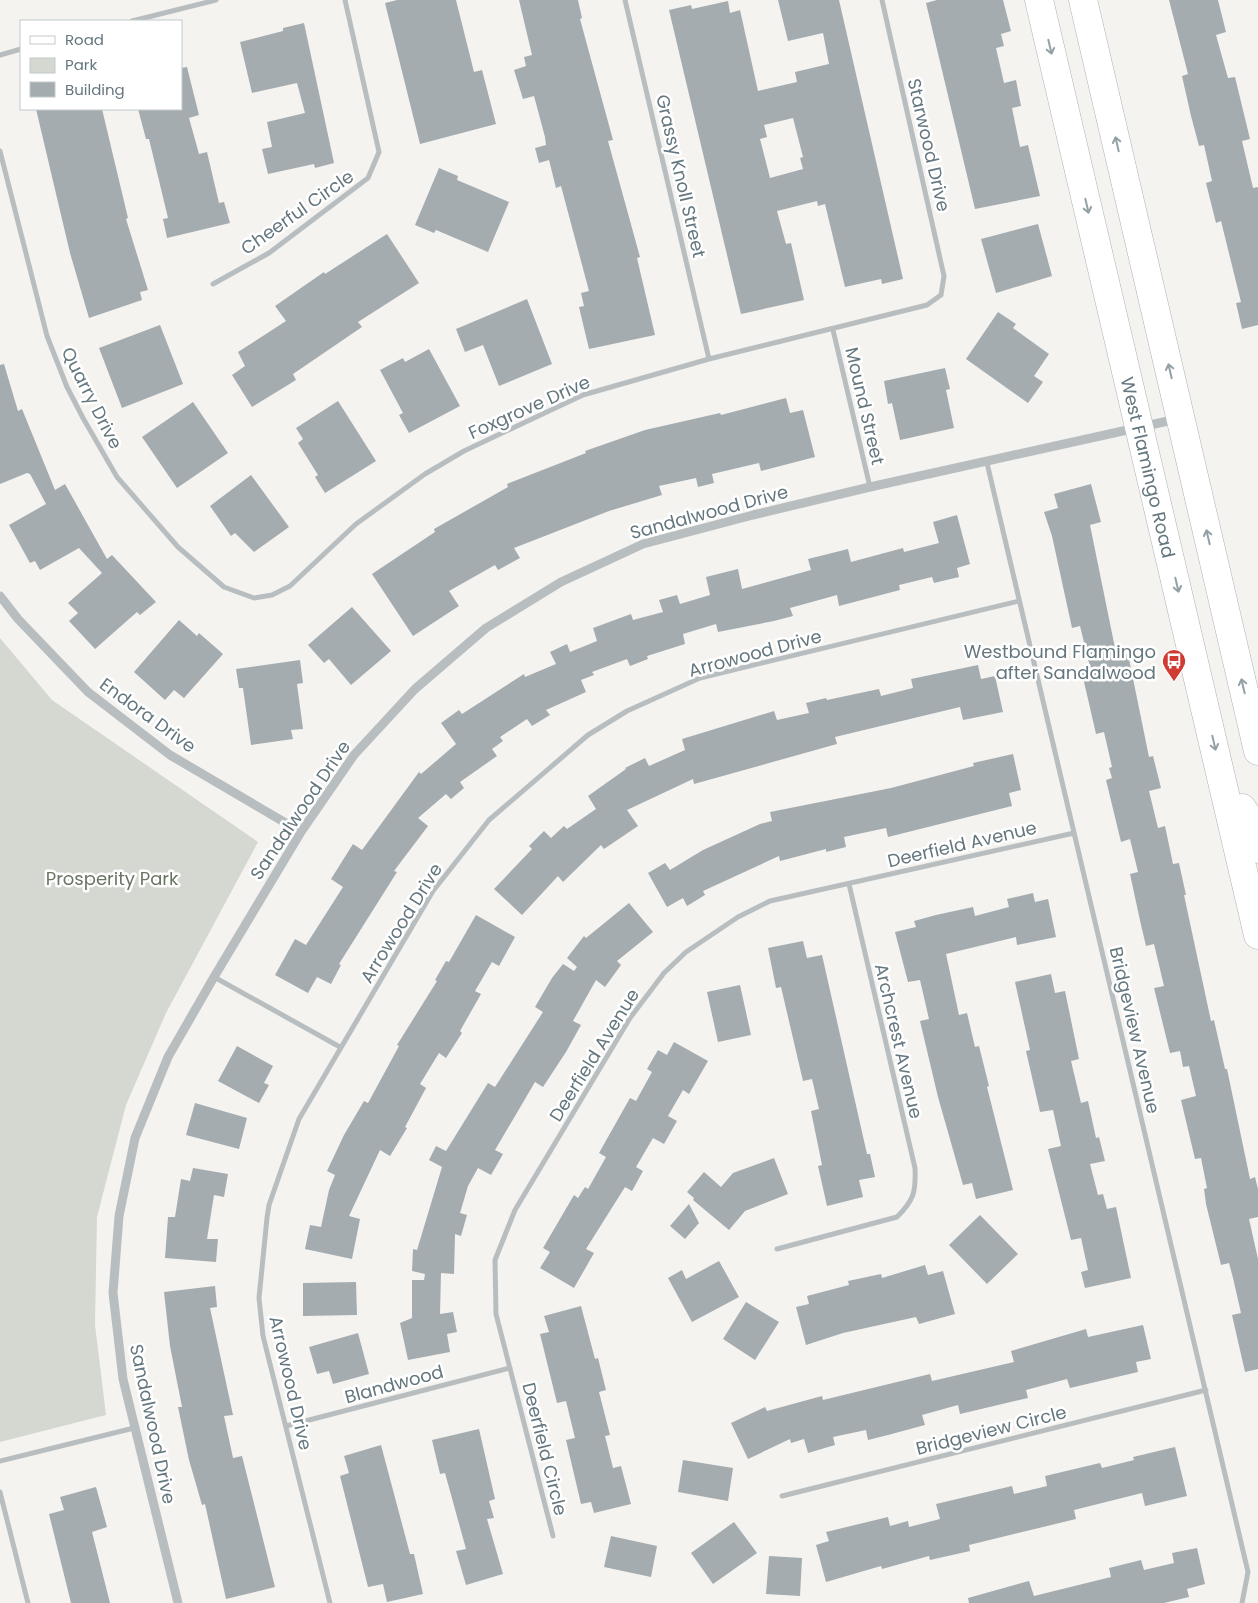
<svg xmlns="http://www.w3.org/2000/svg" width="1258" height="1603" font-family="Poppins,sans-serif">
	<style>
		.green { fill: #d4d8d0 }
		.building { fill: #a4acb0; fill-rule: evenodd }
		.lines { fill: none; stroke-linecap: round; stroke-linejoin: round }
		.primary-casing { stroke: #acb2b4; stroke-width: 29 }
		.minor { stroke: #b8bec0; stroke-width: 5 }
		.tertiary { stroke: #b8bec0; stroke-width: 9 }
		.primary { stroke: #fff; stroke-width: 28 }
		.oneway { stroke: #93a0a5 }
		.labels { text-anchor: middle; dominant-baseline: central; stroke-width: 5; stroke-linejoin: round; paint-order: stroke }
		.street-label { font-size: 18px; fill: #65777e; stroke: #fff }
		.poi-label { font-size: 18px; fill: #65777e; stroke: #fff; text-anchor: end }
		.park-label { font-size: 18px; fill: #6a7664; stroke: #fff }
	</style>
	<rect width="100%" height="100%" fill="#f4f3f0"/>
	<!-- green -->
	<path class="green" d="M0,638L52,700L258,842L166,1013L126,1105L97,1217L95,1325L106,1415L0,1442Z"/>
	<!-- building -->
	<path class="building" d="M397,0H456L474,72L482,70L496,124L420,144L385,3Z
		M519,0H578L582,18L580,19L613,140L608,141L640,257L637,258L655,335L589,349L579,307L584,306L581,293L589,291L561,186L556,188L549,160L539,163L535,148L546,145L545,137L534,96L523,99L514,70L526,66L524,57L532,55Z
		M778,0H839L903,279L882,284L881,279L845,287L825,204L818,206L817,201L777,211L786,244L791,243L804,300L741,314L669,10L691,5L692,9L728,1L730,13L740,10L758,91L797,82L795,72L829,64L823,33L788,41ZM793,118L803,157L800,158L803,169L770,178L760,139L767,137L764,125Z
		M937,0H1003L1011,31L1001,34L1004,46L996,48L1004,83L1016,80L1021,106L1012,108L1020,147L1028,145L1040,196L975,209L926,3Z
		M1169,0H1218L1226,32L1216,35L1228,78L1235,77L1250,139L1242,141L1253,188L1258,187V325L1242,329L1236,303L1241,302L1221,221L1216,223L1206,183L1212,181L1204,145L1199,146L1191,116L1182,76L1188,74Z
		M304,23L334,163L315,168L314,164L268,174L262,149L272,147L267,122L305,113L297,83L252,93L240,42L283,31V28Z
		M187,67L199,115L189,118L199,154L207,152L219,203L224,202L230,223L167,238L163,219L168,218L149,139H146L138,109H181V68Z
		M36,109H102L128,218L126,219L148,290L140,292L142,300L89,318L70,253Z
		M439,168L458,176L457,180L509,202L488,252L436,230L434,233L415,225Z
		M1038,224L1052,276L996,293L981,239Z
		M387,234L419,283L358,322L362,327L293,374L296,380L252,407L232,375L245,366L238,352L286,321L275,306L324,272L325,274Z
		M527,299L552,364L499,386L483,345L465,352L456,329Z
		M998,312L1016,324L1013,328L1049,354L1034,376L1043,382L1028,403L966,359Z
		M160,325L183,384L122,408L99,348Z
		M429,349L460,406L409,433L399,415L403,413L380,370L403,358L405,362Z
		M4,364L18,411L22,409L55,490L65,484L107,559L112,555L156,602L140,615L137,612L95,649L69,621L78,613L68,603L102,573L79,548L40,570L35,561L30,563L9,525L46,504L30,474L27,473L0,484V365Z
		M945,368L950,389L946,390L954,428L900,440L892,403L888,404L884,381Z
		M786,398L790,413L803,410L815,457L761,471L759,463L712,474L714,483L698,487L696,478L659,486L662,495L609,511L514,548L520,558L498,570L495,565L449,591L459,606L413,636L372,574L435,532L434,529L508,487L507,484L586,453L585,451L645,430L720,413L721,415Z
		M338,401L376,461L325,493L315,477L318,475L298,443L303,439L296,428Z
		M193,402L228,453L177,488L142,437Z
		M251,475L289,527L254,552L235,533L231,536L210,506Z
		M1091,484L1101,522L1090,525L1115,648L1117,657L1128,654L1149,757L1153,756L1161,788L1149,791L1158,828L1165,826L1173,864L1179,863L1186,895H1184L1211,1021L1214,1020L1225,1069H1227L1250,1179L1255,1177L1258,1189V1217L1249,1219L1258,1259V1369L1245,1372L1232,1315L1241,1313L1233,1278L1229,1263L1221,1265L1206,1204L1204,1189L1207,1188L1201,1158L1195,1159L1181,1100L1196,1096L1189,1066L1183,1067L1180,1051L1170,1053L1154,988L1164,986L1154,944L1146,946L1141,925L1130,874L1138,872L1130,839L1121,842L1106,780L1112,778L1109,768L1112,767L1104,732L1096,734L1082,673L1091,671L1080,626L1072,628L1052,536L1044,512L1058,508L1054,494Z
		M957,515L970,564L957,568L959,577L934,583L932,577L899,585L900,590L839,606L837,595L790,608L793,616L774,621L718,632L716,624L683,634L685,644L647,656L648,659L630,666L627,659L592,672L594,675L581,680L586,692L546,710L550,715L532,726L527,719L500,737L503,741L492,749L497,756L460,782L464,788L451,799L446,794L418,818L428,826L394,871L397,872L339,964L341,965L331,984L317,977L308,993L275,975L295,939L306,945L343,887L331,879L353,844L362,850L419,772L421,774L456,744L441,723L459,710L462,714L524,674L525,677L556,664L550,652L567,644L570,652L597,641L593,628L631,614L633,620L663,612L659,600L677,595L680,604L710,595L706,577L738,569L742,589L811,570L808,559L848,549L851,562L903,548L904,552L939,543L933,522Z
		M352,607L391,651L351,685L329,659L324,663L308,645Z
		M179,620L197,636L199,633L223,654L184,698L174,690L165,700L134,672Z
		M300,660L303,683L297,684L303,729L291,730L293,739L251,745L243,688H239L236,669Z
		M978,665L981,679L995,676L1003,712L963,720L960,707L835,737L837,744L694,784L693,779L627,810L638,826L604,849L601,845L563,882L558,876L522,915L494,889L532,849L529,846L544,831L551,838L564,826L567,829L596,809L588,796L626,769L625,768L645,758L649,766L685,750L682,739L774,711L777,720L809,713L806,703L826,698L827,700L879,689L881,696L913,688L911,679Z
		M1013,754L1021,790L1009,793L1012,806L888,837L886,828L844,837L846,847L826,852V849L780,861L779,856L703,891L705,895L687,906L683,898L667,907L648,873L665,863L670,870L703,850L760,824L772,821L770,812L891,788L974,766L973,763Z
		M1033,893L1035,902L1048,899L1056,937L1017,945L1016,937L946,954L959,1015L967,1013L975,1047L979,1046L989,1086L987,1087L1013,1190L976,1199L972,1183L963,1185L938,1097L920,1021L929,1019L920,980L908,982L895,932L916,927L914,921L936,915L973,907L975,916L1009,907L1007,899Z
		M629,903L653,932L617,961L621,965L605,987L596,980L573,1021L581,1025L566,1052L543,1087L535,1082L495,1150L503,1154L491,1175L478,1168L468,1186L460,1213L467,1215L461,1236L455,1234L454,1274L441,1273L440,1314L453,1312L457,1332L447,1334L450,1352L408,1360L400,1323L412,1318V1280H424L425,1274L412,1271L413,1249L417,1250L442,1167L429,1160L436,1146L446,1151L488,1083L495,1087L543,1012L535,1007L552,978L563,964L574,971L577,967L567,958L584,936L586,938Z
		M476,915L515,937L499,966L492,962L475,991L481,994L460,1031L462,1033L446,1058L439,1053L420,1084L426,1088L405,1127L407,1128L390,1156L380,1150L349,1216L360,1219L352,1259L305,1249L310,1225L321,1227L329,1190L335,1175L327,1171L344,1135L364,1101L368,1103L399,1046L397,1045L437,981L435,980L446,961L449,962Z
		M803,941L807,958L822,955L867,1154H870L875,1177L859,1180L863,1197L827,1206L818,1166L822,1165L811,1111L819,1109L812,1079L803,1081L781,987L776,988L768,948Z
		M1051,974L1055,993L1065,991L1079,1059L1071,1061L1081,1103L1088,1101L1096,1138L1099,1137L1105,1161L1090,1164L1098,1195L1103,1194L1107,1209L1116,1207L1131,1278L1085,1288L1081,1272L1088,1270L1081,1238L1071,1240L1048,1149L1061,1146L1053,1110L1040,1112L1026,1051L1030,1050L1015,982Z
		M740,985L751,1035L718,1042L707,992Z
		M674,1042L708,1061L689,1094L683,1090L668,1116L677,1121L664,1144L653,1138L636,1167L643,1171L632,1191L625,1187L586,1249L594,1253L574,1288L540,1268L550,1252L543,1248L574,1195L578,1198L585,1187L588,1189L606,1157L599,1153L630,1098L636,1101L652,1072L647,1069L658,1050L667,1055Z
		M237,1046L273,1066L264,1083L269,1085L259,1103L218,1081Z
		M195,1103L247,1118L239,1149L186,1135Z
		M774,1158L788,1194L745,1211L729,1230L693,1200L694,1198L687,1192L704,1172L721,1187L733,1173Z
		M193,1168L228,1174L224,1197L214,1195L207,1239H218L216,1262L165,1258L168,1217H175L181,1179L190,1181Z
		M689,1204L699,1223L685,1239L670,1226Z
		M980,1215L1018,1254L987,1284L949,1245Z
		M719,1261L739,1297L692,1322L668,1278L682,1270L686,1279Z
		M925,1265L928,1275L943,1271L955,1314L919,1324L916,1317L843,1333L806,1345L796,1307L809,1304L807,1296L849,1285L848,1281L881,1274L882,1278Z
		M356,1282L357,1315L303,1316V1283Z
		M215,1286L217,1307L210,1308L233,1415L224,1416L233,1458L242,1456L275,1587L226,1599L205,1504L202,1505L189,1460L178,1407H182L170,1346L164,1292Z
		M746,1302L779,1322L755,1360L723,1339Z
		M581,1306L595,1359L598,1358L606,1390L599,1392L610,1435L605,1436L613,1468L621,1466L631,1504L594,1513L591,1502L581,1504L566,1440L575,1438L566,1401L557,1403L540,1334L549,1332L544,1316Z
		M1143,1325L1151,1359L1136,1362L1138,1372L1070,1388L1067,1379L1026,1390L1028,1398L960,1414L958,1405L922,1415L925,1425L888,1435L868,1440L866,1430L833,1437L835,1445L808,1453L804,1439L791,1443L790,1439L748,1459L731,1423L765,1407L767,1411L822,1396L823,1400L930,1374L932,1381L1014,1362L1011,1351L1086,1329L1088,1337Z
		M358,1333L369,1374L333,1384L329,1371L317,1374L309,1347Z
		M479,1429L495,1499L489,1501L494,1518L487,1519L503,1574L466,1585L456,1551L466,1549L445,1473L440,1474L432,1440Z
		M381,1445L410,1554H414L423,1594L387,1602L383,1584L368,1587L340,1476L349,1473L344,1456Z
		M1175,1447L1187,1496L1145,1506L1142,1493L1074,1510L1076,1519L969,1545L970,1551L930,1560L929,1556L882,1569L881,1566L826,1582L816,1545L829,1541L826,1532L888,1517L890,1526L908,1521L909,1527L940,1519L936,1504L1012,1486L1014,1494L1047,1486L1045,1476L1100,1463L1102,1468L1134,1460L1133,1457Z
		M683,1460L733,1468L728,1501L678,1492Z
		M96,1487L107,1527L92,1532L110,1603H71L49,1514L64,1510L60,1497Z
		M734,1522L757,1553L713,1584L691,1553Z
		M611,1536L657,1546L651,1577L604,1567Z
		M1197,1548L1205,1584L1187,1589L1189,1597L1164,1603H969L968,1598L1029,1581L1034,1596L1111,1577L1109,1568L1141,1560L1144,1570L1174,1563L1172,1553Z
		M769,1556L802,1558L800,1596L766,1594Z"/>
	<g class="lines">
		<!-- primary casing -->
		<g class="primary-casing">
			<g id="primary">
				<path id="s1" d="M1039,0L1258,935"/>
				<path d="M1083,0L1258,751"/>
				<path d="M1242,808L1252,823L1258,849"/>
			</g>
		</g>
		<!-- minor -->
		<path class="minor" d="M625,0L709,359
			M132,21L216,0
			M0,55L21,49
			M0,151L47,336L67,387L83,418L117,477L178,547L224,587L254,598L272,595L290,586L356,524L425,474L464,451L583,395L709,359L927,305L941,295L944,276L882,0
			M213,284L269,253L368,178L379,152L345,0
			M833,330L870,487
			M987,463L1248,1572L1242,1603
			M214,977L340,1047
			M777,1249L897,1217C914,1200 916,1192 915,1168L849,884
			M286,1426L510,1368
			M0,1461L134,1428
			M0,1492L28,1603
			M782,1496L1206,1390
			M553,1536L496,1314L495,1260L515,1210L630,1018L664,973L686,952L738,917L770,901L1074,833
			M330,1603L263,1336L259,1298L267,1218L269,1205L299,1119L433,891L489,820L588,735L627,711L700,678L1019,601"/>
		<!-- tertiary -->
		<path class="tertiary" d="M0,596L18,619L88,692L170,755L301,832
			M178,1603L123,1379L113,1293L119,1216L135,1138L168,1057L214,977L301,832L354,755L415,689L486,628L561,582L643,544L753,515L870,487L1177,419"/>
		<!-- primary -->
		<use href="#primary" class="primary"/>
	</g>
	<!-- one-way arrows -->
	<defs><path id="oneway-shaft" d="M-6 0H5M1.5-3L5.5 0L1.5 3" fill="none" stroke-width="1.6" stroke-linecap="round" stroke-linejoin="round" transform="scale(1.25)"/></defs>
	<g class="oneway">
		<use href="#oneway-shaft" transform="translate(1050 47) rotate(77)"/>
		<use href="#oneway-shaft" transform="translate(1117 144) rotate(-103)"/>
		<use href="#oneway-shaft" transform="translate(1087 206) rotate(77)"/>
		<use href="#oneway-shaft" transform="translate(1170 371) rotate(-103)"/>
		<use href="#oneway-shaft" transform="translate(1208 537) rotate(-103)"/>
		<use href="#oneway-shaft" transform="translate(1177 585) rotate(77)"/>
		<use href="#oneway-shaft" transform="translate(1243 686) rotate(-103)"/>
		<use href="#oneway-shaft" transform="translate(1214 743) rotate(77)"/>
	</g>
	<!-- icons -->
	<defs>
		<g id="bus-pin" transform="scale(1.25)"><path d="M0 17L-7.5 6A9.5 9.5 0 1 1 7.5 6Z" fill="#d03c33" stroke="#fff"/><path d="M-5-6H5V4H4V6H2V4H-2V6H-4V4H-5ZM-3.5-4V0h7V-4ZM-3.5 1.2v1.5H-2V1.2ZM2 1.2v1.5H3.5V1.2Z" fill="#fff"/></g>
	</defs>
	<g fill-rule="evenodd">
		<use href="#bus-pin" x="1174" y="661"/>
	</g>
	<g class="labels">
		<!-- street labels -->
		<g class="street-label">
			<text transform="translate(929 145) rotate(77)">Starwood Drive</text>
			<text transform="translate(681 176) rotate(77)">Grassy Knoll Street</text>
			<text transform="translate(297 212) rotate(-35)">Cheerful Circle</text>
			<text transform="translate(92 398) rotate(63)">Quarry Drive</text>
			<text transform="translate(865 406) rotate(77)">Mound Street</text>
			<text transform="translate(529 407) rotate(-24)">Foxgrove Drive</text>
			<text stroke="none"><textPath href="#s1" startOffset="480">West Flamingo Road</textPath></text>
			<text transform="translate(709 512) rotate(-15)">Sandalwood Drive</text>
			<text transform="translate(755 653) rotate(-15)">Arrowood Drive</text>
			<text transform="translate(148 715) rotate(36)">Endora Drive</text>
			<text transform="translate(300 810) rotate(-56)">Sandalwood Drive</text>
			<text transform="translate(962 844) rotate(-13)">Deerfield Avenue</text>
			<text transform="translate(401 923) rotate(-58)">Arrowood Drive</text>
			<text transform="translate(1135 1030) rotate(77)">Bridgeview Avenue</text>
			<text transform="translate(899 1041) rotate(77)">Archcrest Avenue</text>
			<text transform="translate(594 1055) rotate(-58)">Deerfield Avenue</text>
			<text transform="translate(291 1383) rotate(77)">Arrowood Drive</text>
			<text transform="translate(394 1384) rotate(-15)">Blandwood</text>
			<text transform="translate(153 1424) rotate(78)">Sandalwood Drive</text>
			<text transform="translate(991 1430) rotate(-14)">Bridgeview Circle</text>
			<text transform="translate(545 1449) rotate(76)">Deerfield Circle</text>
		</g>
		<!-- poi labels -->
		<g class="poi-label">
			<text x="1156" y="651">Westbound Flamingo<tspan x="1156" dy="21">after Sandalwood</tspan></text>
		</g>
		<!-- park labels -->
		<g class="park-label">
			<text x="112" y="878">Prosperity Park</text>
		</g>
	</g>
	<!-- legend -->
	<rect x="20" y="20" width="162" height="90" fill="#ffffff" stroke="#c1c9cb"/>
	<rect x="30" y="36" width="25" height="8" fill="#ffffff" stroke="#c1c9cb"/>
	<text x="65" y="45" font-size="15" fill="#65777e">Road</text>
	<rect x="30" y="58" width="25" height="15" fill="#d4d8d0" stroke="#c1c9cb"/>
	<text x="65" y="70" font-size="15" fill="#65777e">Park</text>
	<rect x="30" y="82" width="25" height="15" fill="#a4acb0" stroke="#c1c9cb"/>
	<text x="65" y="95" font-size="15" fill="#65777e">Building</text>
</svg>
